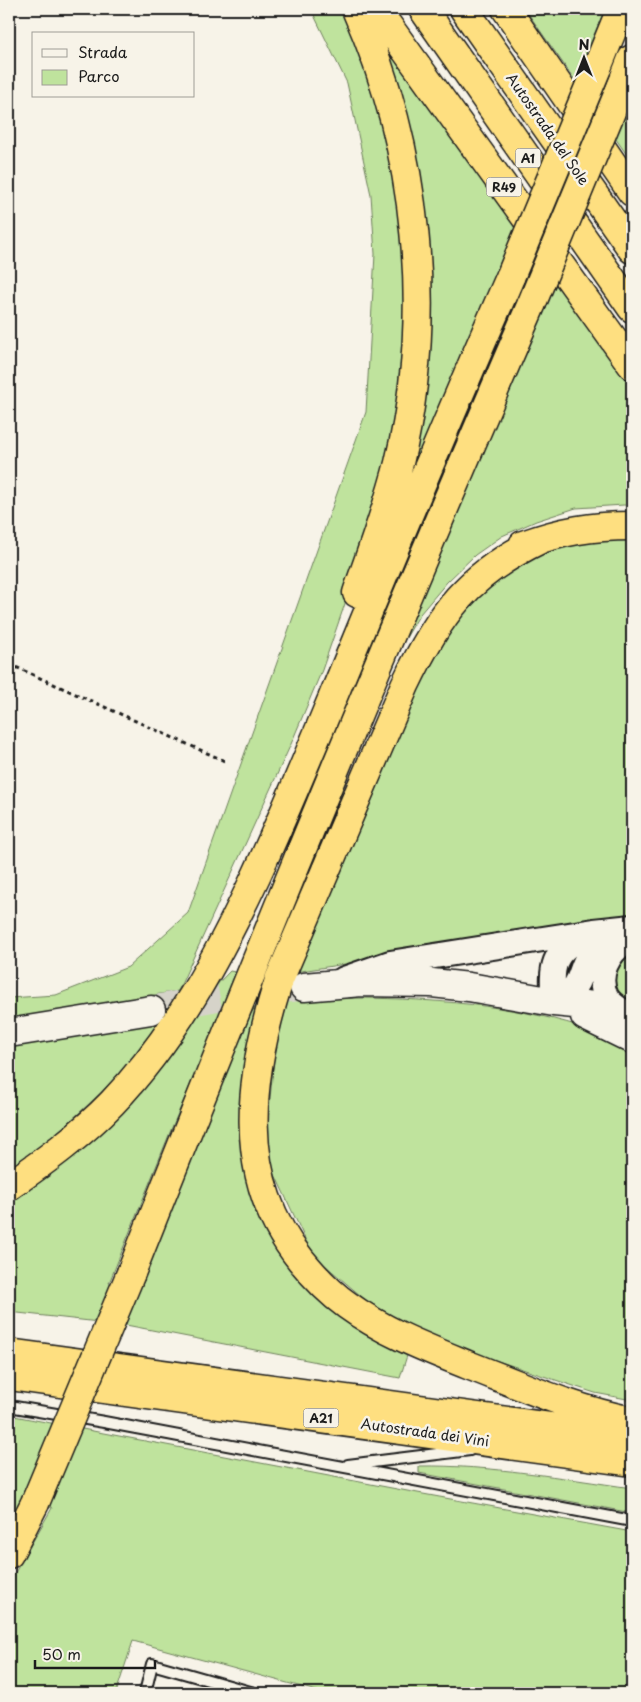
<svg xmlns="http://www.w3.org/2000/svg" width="641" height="1702" font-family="'Playpen Sans',sans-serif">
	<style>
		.green { fill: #bfe39d; stroke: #6e805c }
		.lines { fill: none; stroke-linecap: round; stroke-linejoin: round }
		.secondary-tunnel { stroke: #d6d3c9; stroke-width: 28; stroke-dasharray: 28 14; stroke-linecap: butt }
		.service-casing { stroke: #1c1c1c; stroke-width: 14 }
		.tertiary-casing { stroke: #1c1c1c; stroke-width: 28 }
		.secondary-casing { stroke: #1c1c1c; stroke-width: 31 }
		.motorway-casing { stroke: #1c1c1c; stroke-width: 31 }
		.path { stroke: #1c1c1c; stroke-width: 3; stroke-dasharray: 4 4; stroke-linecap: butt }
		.service { stroke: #f7f3e8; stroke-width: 10 }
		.tertiary { stroke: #f7f3e8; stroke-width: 24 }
		.secondary { stroke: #f7f3e8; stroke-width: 28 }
		.motorway { stroke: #fedf80; stroke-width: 28 }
		.motorway-bridge-casing { stroke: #1c1c1c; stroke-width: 31; stroke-linecap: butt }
		.motorway-bridge { stroke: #fedf80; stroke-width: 28 }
		.labels { text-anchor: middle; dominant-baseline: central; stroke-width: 5; stroke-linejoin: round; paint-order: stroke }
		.shield { fill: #f7f3e8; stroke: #5e5c59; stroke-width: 1 }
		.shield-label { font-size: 12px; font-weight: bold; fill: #1c1c1c }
		.street-label { font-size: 14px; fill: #1c1c1c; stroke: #f7f3e8 }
	</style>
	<rect width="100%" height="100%" fill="#f7f3e8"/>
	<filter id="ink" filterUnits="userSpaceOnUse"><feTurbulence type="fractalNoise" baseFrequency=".02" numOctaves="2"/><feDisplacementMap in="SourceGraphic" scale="10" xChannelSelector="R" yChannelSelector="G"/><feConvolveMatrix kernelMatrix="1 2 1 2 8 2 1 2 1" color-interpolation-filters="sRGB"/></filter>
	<g filter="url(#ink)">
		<!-- green -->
		<path class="green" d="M311,9H348L365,48L404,216L406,352L392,444L349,592L322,670L291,744L178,991L9,1019V998L56,995L128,967L188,913L366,412L375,254L371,195L347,83Z
			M372,9L632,379V506L624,505L576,508L536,521L502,536L475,555L447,582L420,614L394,658L542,313L502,263L391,523L425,363Z
			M525,9H605L585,56L628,112L632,114V162Z
			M632,535V918L295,972L435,647L451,622L499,573L568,540Z
			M632,947V1009L613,991V964Z
			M230,971L239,973L173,1125L109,1283L139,1292L184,1171L239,1033L270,983L257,1028L269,1226L409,1349L400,1378L126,1325L9,1312V1199Z
			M362,998C433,999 511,1005 579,1026C597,1032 615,1040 632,1047V1400L595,1393L440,1342L389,1320L312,1254L265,1153L277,1024L288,1000Z
			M161,1020C151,1034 141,1050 129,1063C93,1103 53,1138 9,1169V1047Z
			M9,1415L423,1494L632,1532V1693H324L133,1641L116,1693H9V1583L52,1508L25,1495L9,1529Z
			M419,1466C491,1465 561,1478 632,1488V1513L419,1473Z"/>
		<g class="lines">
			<!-- secondary-tunnel -->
			<path class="secondary-tunnel" d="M151,1010L222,996L300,987"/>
			<!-- service casing -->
			<g class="service-casing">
				<path id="service" d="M9,1406L104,1422L632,1521
					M348,1465L470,1450
					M145,1693L152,1664L254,1693"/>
			</g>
			<!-- tertiary casing -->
			<g class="tertiary-casing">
				<path id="tertiary" d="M586,935C551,952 551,966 554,1002C565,996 575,990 579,978C582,971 583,965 587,959C599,945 615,940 632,936
					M626,942C608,952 596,976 606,996C610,1004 620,1009 627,1015
					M344,979L390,963L594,931L632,927"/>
			</g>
			<!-- secondary casing -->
			<g class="secondary-casing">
				<path id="secondary" d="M304,987L361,982L432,983L469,987L554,1002L605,1007L632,1017
					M585,1016L632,1039
					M9,1033L151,1010"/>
			</g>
			<!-- motorway casing -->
			<g class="motorway-casing">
				<path id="motorway" d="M356,9C418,150 435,313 399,463C388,507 372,550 357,593
					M376,9L632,365
					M423,9L632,308
					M464,9L632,249
					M506,9L632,192
					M597,68L621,9
					M617,97L632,59
					M541,539C468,574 439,613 405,685L279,980C249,1075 234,1177 301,1260C314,1276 330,1293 347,1305C384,1332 426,1348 468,1365C522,1386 575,1410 632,1421
					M523,545C561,531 592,526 632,526
					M9,1186C45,1161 81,1135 112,1103C175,1037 218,957 256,876C291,800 322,723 354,646C405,522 457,398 511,275
					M131,1273C260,948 393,624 532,303
					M9,1353L632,1438
					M9,1376L632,1462
					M9,1554L35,1503"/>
			</g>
			<!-- path -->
			<path class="path" d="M9,664L227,762"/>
			<!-- service -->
			<use href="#service" class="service"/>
			<!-- tertiary -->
			<use href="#tertiary" class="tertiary"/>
			<!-- secondary -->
			<use href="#secondary" class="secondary"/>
			<!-- motorway -->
			<use href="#motorway" class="motorway"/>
			<!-- motorway-bridge casing -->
			<g class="motorway-bridge-casing">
				<path id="motorway-bridge" d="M511,275L597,68
					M532,303L617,97
					M35,1503L131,1273"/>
			</g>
			<!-- motorway-bridge -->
			<use href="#motorway-bridge" class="motorway-bridge"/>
		</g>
	</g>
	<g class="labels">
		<!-- shield labels -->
		<g class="shield">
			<rect x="515.5" y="148.5" width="25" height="19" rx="4"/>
			<rect x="486.5" y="177.5" width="35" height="19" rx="4"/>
			<rect x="303.5" y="1408.5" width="35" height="19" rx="4"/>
		</g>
		<g class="shield-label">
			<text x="528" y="158">A1</text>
			<text x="504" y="187">R49</text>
			<text x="321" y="1418">A21</text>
		</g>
		<!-- street labels -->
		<g class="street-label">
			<text transform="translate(548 129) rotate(55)">Autostrada del Sole</text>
			<text transform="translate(425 1432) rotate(8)">Autostrada dei Vini</text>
		</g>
	</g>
	<!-- margin -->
	<rect width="641" height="1702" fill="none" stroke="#f7f3e8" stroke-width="30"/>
	<rect x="15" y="15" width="611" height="1672" fill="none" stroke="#1c1c1c" stroke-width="2" filter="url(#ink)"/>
	<!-- legend -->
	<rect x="32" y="32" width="162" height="65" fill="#f7f3e8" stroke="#9f9d96"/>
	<rect x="42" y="49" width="25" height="8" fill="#f7f3e8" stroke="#9f9d96"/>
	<text x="78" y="58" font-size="15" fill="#1c1c1c">Strada</text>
	<rect x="42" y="70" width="25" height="15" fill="#bfe39d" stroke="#9f9d96"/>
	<text x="78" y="82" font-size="15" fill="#1c1c1c">Parco</text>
	<!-- north arrow -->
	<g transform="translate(584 58)" stroke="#f7f3e8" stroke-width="4" paint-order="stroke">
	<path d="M0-4L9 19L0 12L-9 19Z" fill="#1c1c1c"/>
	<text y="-8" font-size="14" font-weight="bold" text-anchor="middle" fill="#1c1c1c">N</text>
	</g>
	<!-- scale -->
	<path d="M35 1660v8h120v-8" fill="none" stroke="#1c1c1c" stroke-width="2.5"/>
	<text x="42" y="1660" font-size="15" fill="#1c1c1c" stroke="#f7f3e8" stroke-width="4" paint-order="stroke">50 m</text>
</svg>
